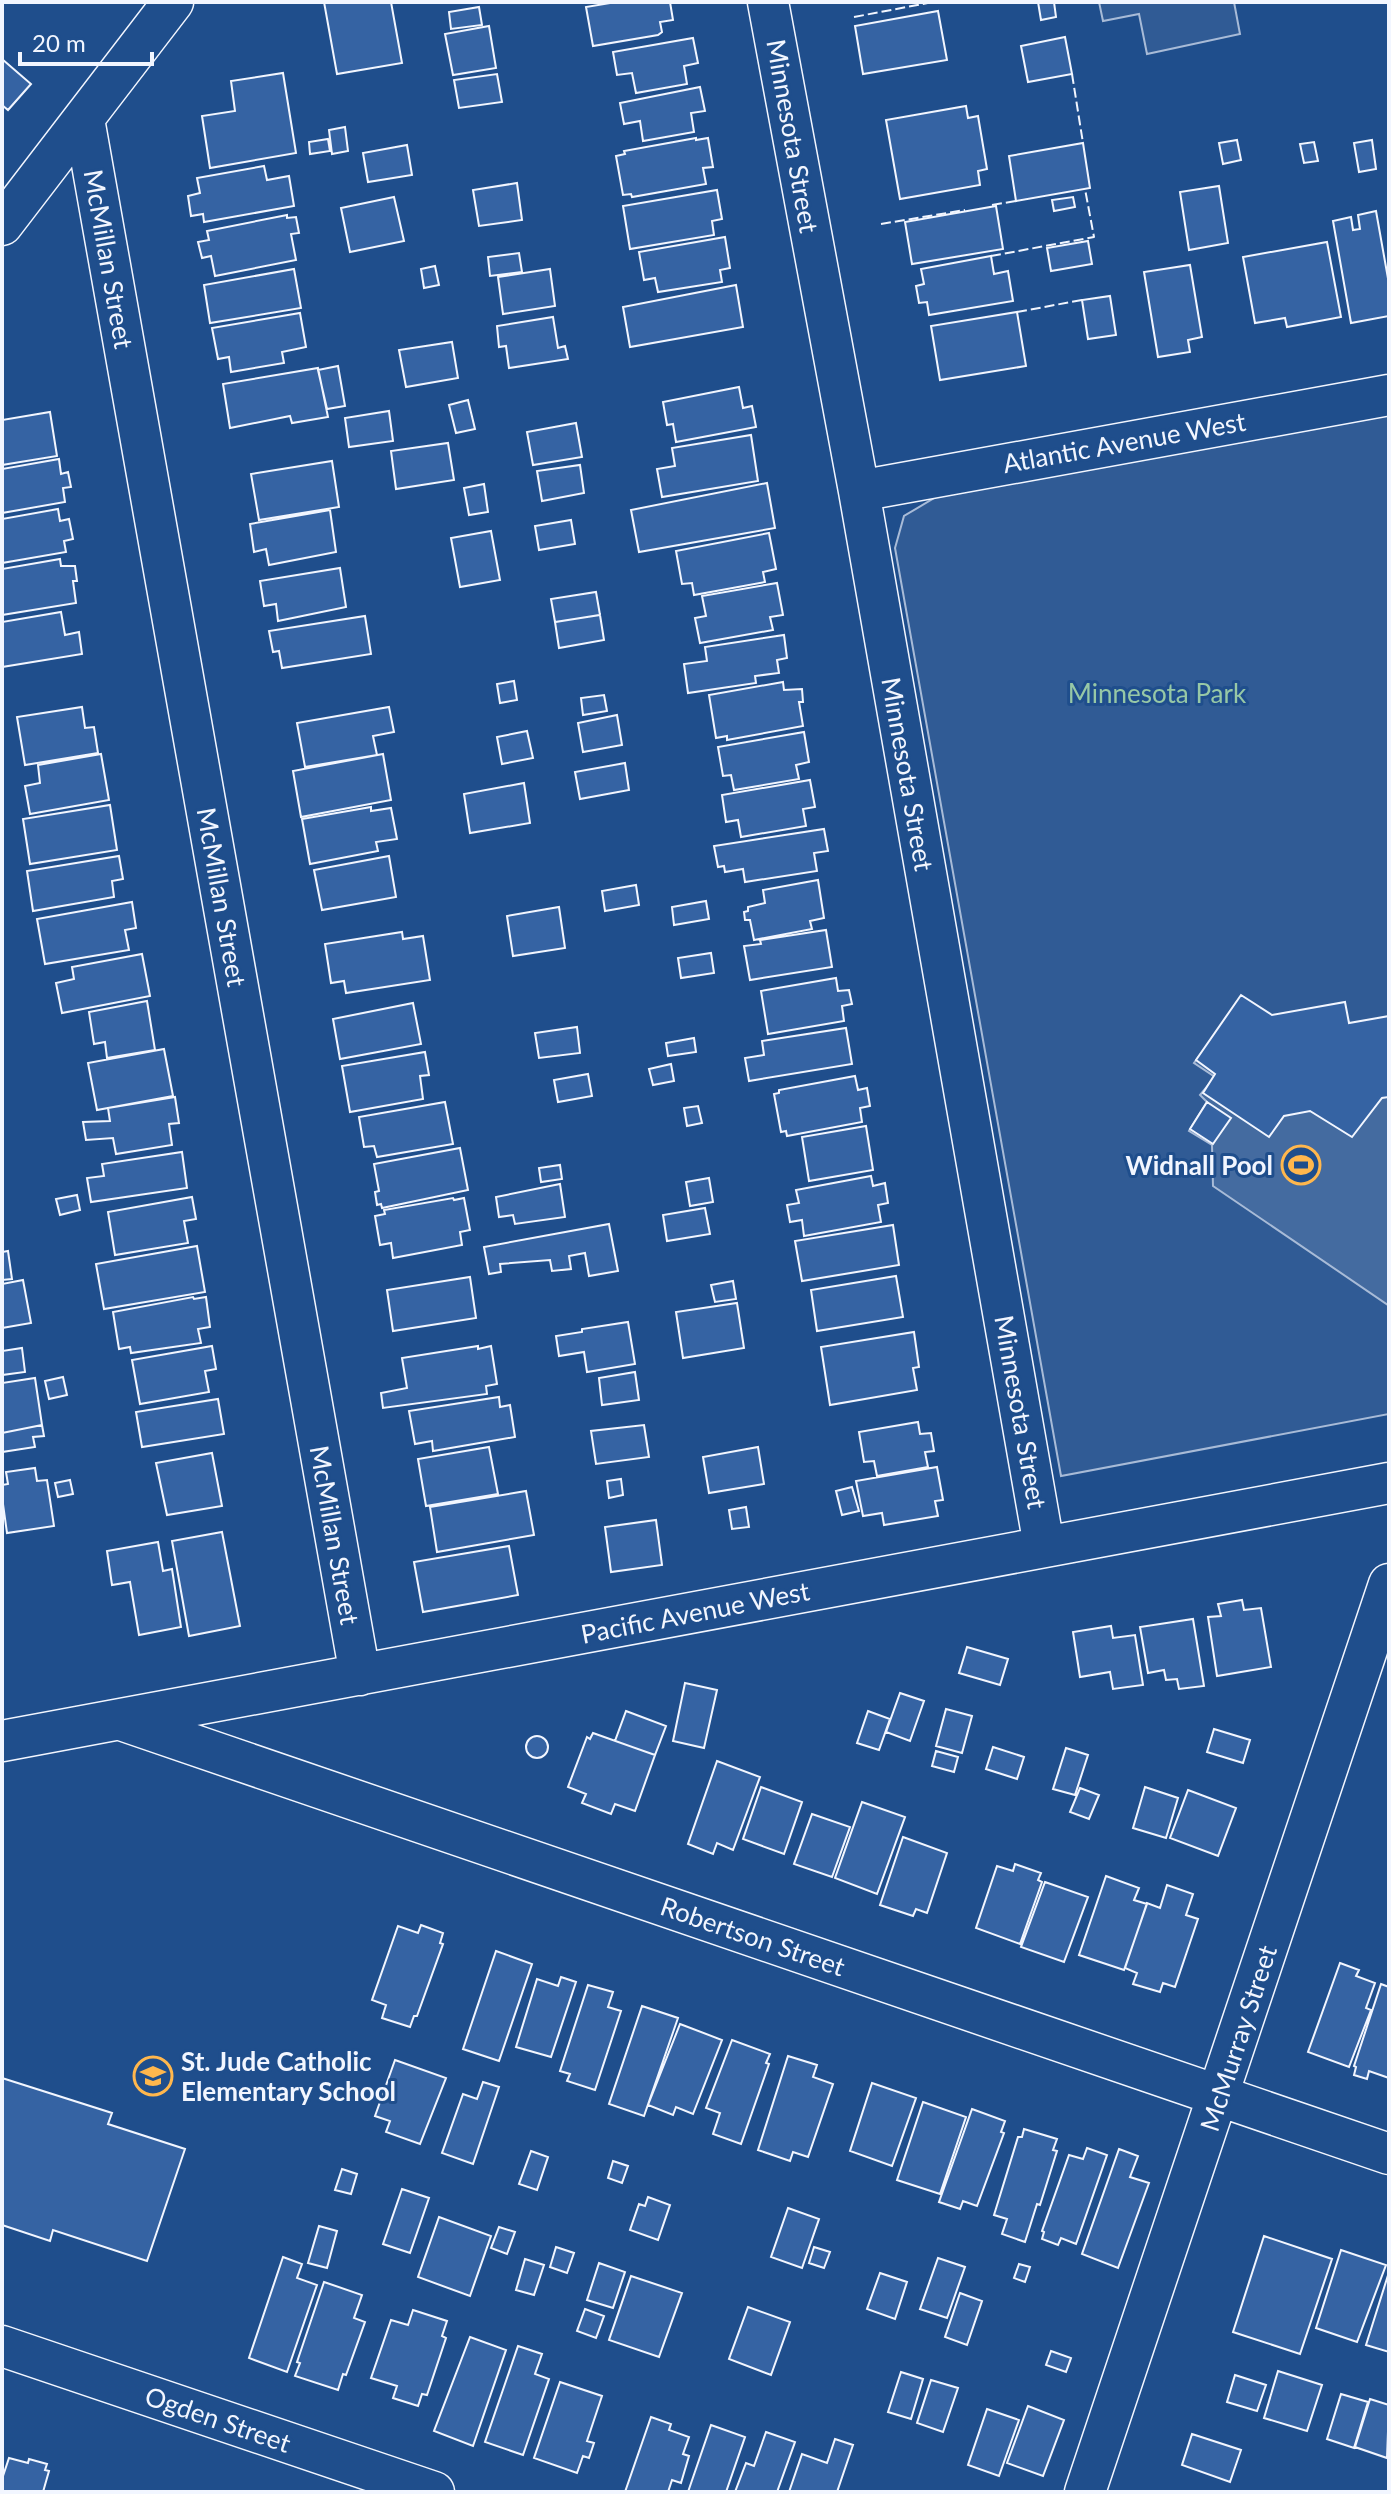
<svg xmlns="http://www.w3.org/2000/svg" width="1391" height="2494" font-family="Lato,sans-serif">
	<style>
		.built { fill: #305b95; stroke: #a8bbd7; stroke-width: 2 }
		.water { fill: #446ba0; stroke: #a8bbd7; stroke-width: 2 }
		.building { fill: #3563a3; stroke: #f2f6ff; stroke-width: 2 }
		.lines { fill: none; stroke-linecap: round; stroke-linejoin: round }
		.minor-casing { stroke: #f2f6ff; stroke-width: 43 }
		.minor { stroke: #1f4e8c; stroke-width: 40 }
		.fence { stroke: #f2f6ff; stroke-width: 2; stroke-dasharray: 10 4; stroke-linecap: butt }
		.labels { text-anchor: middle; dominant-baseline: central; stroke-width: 6; stroke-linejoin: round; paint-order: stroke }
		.street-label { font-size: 26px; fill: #f2f6ff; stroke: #1f4e8c }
		.park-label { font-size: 26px; fill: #97c8a6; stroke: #1f4e8c }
		.poi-label { font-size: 26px; font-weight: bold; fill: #f2f6ff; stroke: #1f4e8c; text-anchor: end }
	</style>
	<rect width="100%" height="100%" fill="#1f4e8c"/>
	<!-- built -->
	<path class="built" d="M1099,2H1234L1240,34L1147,54L1139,14L1103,21Z
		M1386,412L1389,414V1414L1061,1476L895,548L904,516L936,497Z"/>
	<!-- water -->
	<path class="water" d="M1242,999L1271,1018L1348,1026L1389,1019L1388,1305L1213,1186L1212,1145L1189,1131L1207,1102L1200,1095L1215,1077L1194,1063Z"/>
	<!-- building -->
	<path class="building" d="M324,2H391L402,63L337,74Z
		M616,2H670L673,20L660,22L662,32L658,35L593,46L586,7Z
		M1038,2H1054L1056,17L1041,20Z
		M479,7L482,25L451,29L449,12Z
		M938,11L947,60L863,74L855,26Z
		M489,26L496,68L453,75L445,34Z
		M1065,37L1072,74L1028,82L1021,46Z
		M693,38L698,63L684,66L687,84L636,93L632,73L617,75L613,52Z
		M2,59L31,84L8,110L2,105Z
		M283,73L296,153L210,168L202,116L235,111L231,81Z
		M497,74L502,102L459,108L454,80Z
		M700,87L705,111L691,113L694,132L643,141L640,121L624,124L620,103Z
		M966,106L968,118L978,116L987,169L978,171L980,185L900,199L886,120Z
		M345,127L348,151L332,154L329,130Z
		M696,138V140L708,138L713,167L703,168L706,184L632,197L631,194L623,195L616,156L625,154L624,151Z
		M328,139L330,151L310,154L309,142Z
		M1237,140L1241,160L1223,164L1219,143Z
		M1372,140L1376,169L1359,172L1354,143Z
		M1314,142L1318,161L1304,163L1300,144Z
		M1083,143L1090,188L1016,201L1009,156Z
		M407,145L412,175L368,182L363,153Z
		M264,166L267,180L289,176L294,206L204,222L203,214L191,216L188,196L200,193L197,178Z
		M517,183L522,220L479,226L473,190Z
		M1219,186L1228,243L1189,250L1180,192Z
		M717,190L722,219L712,221L714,235L630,249L623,206Z
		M394,197L404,241L350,252L341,208Z
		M1073,197L1075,207L1054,211L1052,200Z
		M996,206L1003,249L912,264L905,222Z
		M1376,211L1389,284V316L1351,323L1333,221L1351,217L1353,230L1360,229L1358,215Z
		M287,215V218L296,217L299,233L291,234L296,260L215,276L211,256L202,258L198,242L209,240L207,231Z
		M725,237L730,268L720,270L722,282L658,292L655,278L644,280L639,252Z
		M1088,241L1092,264L1051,271L1047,248Z
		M1327,242L1341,317L1287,327L1285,318L1255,323L1243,257Z
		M519,253L522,272L490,276L488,257Z
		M991,256L994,274L1008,271L1013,301L929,315L927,302L919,303L916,286L924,284L921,269Z
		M1190,265L1202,337L1188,340L1190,352L1158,357L1144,272Z
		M435,266L439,285L424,288L421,269Z
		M294,269L301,308L210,323L204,285Z
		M550,269L555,306L503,314L498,277Z
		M736,285L743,327L630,347L623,307Z
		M1110,296L1116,335L1088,339L1082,300Z
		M1017,312L1026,366L940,380L931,326Z
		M300,313L306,347L282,352L284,363L231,372L229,357L218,359L212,328Z
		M553,317L558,348L565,346L568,359L509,368L506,346L499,347L497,326Z
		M452,342L458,378L406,387L399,350Z
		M338,366L345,406L327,409L318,370Z
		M318,368L328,417L292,423L290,416L230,428L223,384Z
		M739,387L743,408L752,406L756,427L676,442L673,424L667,425L663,402Z
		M468,400L475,429L456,433L449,405Z
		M389,411L393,441L349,447L345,418Z
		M50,412L57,456L2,465V420Z
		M576,423L582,457L533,465L527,432Z
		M751,435L758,481L662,497L657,469L675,466L672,448Z
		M448,443L454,480L396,489L391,451Z
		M59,459L61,474L68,472L71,487L63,488L65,502L2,513V469Z
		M332,461L339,507L259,520L251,474Z
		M580,465L584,493L542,501L537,471Z
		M767,483L775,528L639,552L631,510Z
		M484,484L488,512L469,515L464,488Z
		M58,509L60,521L69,519L73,539L64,541L66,552L2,563V519Z
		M330,510L336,552L269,565L266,549L254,552L250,524Z
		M571,520L575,544L539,550L535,526Z
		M491,531L500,580L460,587L451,538Z
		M769,533L776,569L763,572L765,582L694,595L692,583L682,584L676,551Z
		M60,559L61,566H75L77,581H73L76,603L2,615V569Z
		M340,568L346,607L278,621L276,604L264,606L260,581Z
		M777,583L783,615L770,617L773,630L700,643L695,618L706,616L702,596Z
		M596,592L600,615L555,622L551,599Z
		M61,612L65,635L79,632L82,654L2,667V622Z
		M600,615L604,640L559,648L555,622Z
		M365,616L371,654L282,668L279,651L273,652L269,631Z
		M784,635L787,658L777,660L779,673L755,676L756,683L688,693L684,664L707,661L705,647Z
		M514,681L517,700L500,703L497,684Z
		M783,682L784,690L802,689L803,702H799L803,726L727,740V736L716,738L709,695Z
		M604,695L607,711L583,715L581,698Z
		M82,707L85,728L94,727L98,753L25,765L17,717Z
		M389,707L394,732L373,736L377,755L305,767L297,723Z
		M617,715L622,745L583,752L578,723Z
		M527,731L533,758L502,764L497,737Z
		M804,732L809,762L796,765L799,779L734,790L731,775L723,776L718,747Z
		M101,754L109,800L30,814L25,786L40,783L38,765Z
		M383,754L391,800L301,817L293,771Z
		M625,763L629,790L580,799L575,772Z
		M810,780L815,807L803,809L806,826L741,837L738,820L726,822L722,795Z
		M524,783L530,823L470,833L464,794Z
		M110,805L117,850L30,864L23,819Z
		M371,807V811L391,808L397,839L376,842L378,851L310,864L302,819Z
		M824,829L828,851L814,853L817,871L745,882L743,869L725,872L724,866L718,867L714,846Z
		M119,856L123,879L112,881L114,897L33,911L27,871Z
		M389,856L396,897L322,910L314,870Z
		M818,880L824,918L810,921L812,929L754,940L750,920H745L744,912L748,911V907L765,903L763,890Z
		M636,885L639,905L605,911L602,891Z
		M706,901L709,919L674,925L672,907Z
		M132,902L136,928L125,930L129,950L45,964L37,919Z
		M559,907L565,948L513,956L507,916Z
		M826,930L832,967L750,980L744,946L761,944L760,940Z
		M402,932L403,939L423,936L430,980L346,993L344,981L331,983L325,944Z
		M711,953L714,973L681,978L678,958Z
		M142,954L150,996L62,1013L56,983L74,979L72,967Z
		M836,978L838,991L849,990L852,1004L842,1006L844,1021L768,1034L761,991Z
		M1241,995L1272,1015L1345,1002L1349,1023L1389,1016V1097L1382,1098L1352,1137L1310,1111L1284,1116L1269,1137L1203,1093L1215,1074L1196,1060Z
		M147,1001L155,1050L107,1058L105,1042L94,1044L89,1012Z
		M413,1003L421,1044L340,1059L333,1019Z
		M577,1027L580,1053L539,1058L535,1033Z
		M846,1028L852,1064L749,1081L745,1058L764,1055L762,1041Z
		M694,1038L696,1052L668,1056L666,1043Z
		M164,1049L173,1096L97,1110L88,1063Z
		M425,1052L429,1075L420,1076L423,1099L350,1112L342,1066Z
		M671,1064L674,1081L653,1085L649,1069Z
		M588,1074L592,1096L558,1102L554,1080Z
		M855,1076L858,1090L867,1088L870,1106L860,1108L862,1122L787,1136L786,1131L781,1132L774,1094L779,1093V1090Z
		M175,1097L179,1123L169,1124L172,1145L116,1154L113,1138L86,1140L83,1122L110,1121L108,1108Z
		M445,1102L453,1144L377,1157L374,1146L364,1147L359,1117Z
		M1207,1102L1231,1118L1213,1144L1190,1129Z
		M698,1106L702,1123L687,1126L684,1108Z
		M866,1126L873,1170L809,1181L802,1137Z
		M460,1148L468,1190L382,1208L381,1204L377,1205L375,1192L379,1191L374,1164Z
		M182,1152L187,1188L91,1202L87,1178L104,1176L102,1164Z
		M560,1165L562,1179L541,1182L539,1168Z
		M871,1176L873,1186L885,1183L888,1203L878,1205L881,1222L804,1236L802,1220L790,1222L787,1205L799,1203L796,1190Z
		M709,1178L713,1202L690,1206L686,1182Z
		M560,1184L565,1217L515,1224L513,1215L499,1217L496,1197Z
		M77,1195L80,1210L60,1215L56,1199Z
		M192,1197L196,1219L184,1221L188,1243L115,1255L108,1212Z
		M453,1198L454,1200L464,1198L470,1230L460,1232L462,1245L393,1258L391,1243L380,1245L375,1216L385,1214L384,1210Z
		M705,1208L710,1234L667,1241L663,1215Z
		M609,1224L618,1271L589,1276L585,1253L569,1256L571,1269L552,1271L550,1260L500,1264L501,1272L489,1274L484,1247Z
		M893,1225L899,1265L802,1281L795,1241Z
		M197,1246L205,1292L104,1309L96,1264Z
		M8,1251L12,1279L2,1280V1252Z
		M896,1276L903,1317L817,1331L811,1290Z
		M470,1277L476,1318L393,1331L387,1290Z
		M23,1280L31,1323L2,1328V1284Z
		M733,1281L736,1299L715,1302L711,1285Z
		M193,1297L194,1299L206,1297L210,1327L198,1329L201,1343L131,1353L130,1347L119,1349L113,1312Z
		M737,1303L744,1348L683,1358L676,1312Z
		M628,1322L635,1364L587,1372L584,1352L559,1356L556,1336L582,1332V1329Z
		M914,1332L919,1367L913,1368L917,1390L830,1405L821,1347Z
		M212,1346L216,1369L205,1371L209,1392L140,1404L132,1360Z
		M478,1346V1349L491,1346L497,1384L486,1386L487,1394L383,1408L381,1393L407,1388L402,1358Z
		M22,1348L25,1372L2,1375V1351Z
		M635,1372L639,1400L602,1405L599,1378Z
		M63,1377L67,1395L49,1399L45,1381Z
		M35,1378L42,1425L2,1433V1383Z
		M499,1397L500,1407L510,1405L515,1437L433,1451L432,1441L415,1444L409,1411Z
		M218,1399L224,1434L142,1447L136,1412Z
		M918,1422L920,1434L931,1433L934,1451L925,1452L928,1467L877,1476L874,1461L864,1462L859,1432Z
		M42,1425L44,1436L33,1437L35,1447L2,1452V1433Z
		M644,1425L649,1457L596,1464L591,1431Z
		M489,1447L498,1494L426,1506L418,1459Z
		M758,1447L764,1484L709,1493L703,1457Z
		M212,1453L222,1506L167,1515L156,1463Z
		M937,1467L943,1500L935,1501L938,1516L884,1525L882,1513L863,1516L856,1481Z
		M35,1468L37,1481L47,1480L54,1526L7,1533L2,1497V1485L8,1484L6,1472Z
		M621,1479L623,1495L609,1498L607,1481Z
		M70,1480L73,1494L58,1497L55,1483Z
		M852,1487L859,1511L842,1515L836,1491Z
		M526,1491L534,1535L437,1552L430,1507Z
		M746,1507L749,1527L732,1529L729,1510Z
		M656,1520L662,1565L611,1572L605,1527Z
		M222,1532L240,1626L189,1636L172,1541Z
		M158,1542L163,1571L172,1569L181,1627L139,1635L130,1582L112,1585L107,1551Z
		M509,1546L518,1595L423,1612L414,1562Z
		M1242,1600L1244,1610L1261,1608L1271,1667L1217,1676L1208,1617L1221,1616L1218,1604Z
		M1193,1619L1204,1686L1179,1689L1177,1679L1166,1680L1164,1670L1148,1673L1140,1627Z
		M1111,1626L1113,1638L1135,1635L1143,1685L1113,1689L1110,1672L1080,1677L1073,1632Z
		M967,1647L1008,1659L1000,1685L959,1673Z
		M685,1683L717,1690L704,1748L673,1741Z
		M900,1693L924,1701L910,1741L886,1732Z
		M946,1709L972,1716L962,1753L936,1746Z
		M626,1711L666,1726L655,1755L615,1741Z
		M868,1711L890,1719L879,1750L857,1743Z
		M1214,1729L1250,1740L1243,1763L1207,1752Z
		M593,1733L655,1755L635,1811L615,1804L611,1814L582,1803L586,1794L568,1787L587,1737L590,1739Z
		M526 1747a11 11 0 1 1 22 0a11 11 0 1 1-22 0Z
		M993,1747L1024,1757L1017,1779L986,1769Z
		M1066,1748L1088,1755L1075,1795L1053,1789Z
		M936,1751L958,1757L954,1772L932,1766Z
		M717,1761L760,1777L733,1850L717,1843L713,1854L688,1844Z
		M761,1787L802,1802L784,1854L743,1839Z
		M1145,1787L1178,1798L1166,1838L1133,1828Z
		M1080,1788L1099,1795L1089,1819L1070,1812Z
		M1188,1790L1236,1808L1218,1856L1170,1838Z
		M862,1802L905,1817L877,1894L835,1878Z
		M812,1814L850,1827L832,1877L794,1864Z
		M903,1837L947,1853L927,1913L916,1909L913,1916L880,1905Z
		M1015,1864L1041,1873L1038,1880L1042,1882L1020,1944L976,1928L997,1866L1013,1871Z
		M1106,1876L1139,1888L1134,1900L1147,1904L1124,1970L1079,1955Z
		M1045,1882L1088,1897L1064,1962L1021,1947Z
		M1167,1885L1193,1894L1186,1915L1198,1919L1175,1987L1163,1983L1160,1992L1133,1984L1137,1973L1125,1968L1147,1903L1160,1908Z
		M421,1925L443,1933L440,1943L443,1944L417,2016H414L410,2027L382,2018L386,2005L372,2000L398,1926L418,1933Z
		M496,1951L532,1964L499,2061L463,2049Z
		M1340,1963L1359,1970L1356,1976L1375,1983L1366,2008L1371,2010L1349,2067L1308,2052Z
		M561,1977L576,1982L551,2057L516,2047L537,1979L558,1986Z
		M1381,1984L1389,1987V2078L1369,2071L1367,2079L1354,2075L1356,2067L1354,2066Z
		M588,1985L613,1992L608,2007L621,2011L595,2090L567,2081L570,2074L560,2071Z
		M642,2006L678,2018L644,2116L609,2104Z
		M680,2024L722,2040L693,2114L676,2107L673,2115L648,2105Z
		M732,2040L770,2054L766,2063L769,2064L741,2144L713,2134L720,2113L706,2108Z
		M788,2056L817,2065L813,2077L833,2084L808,2157L793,2152L790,2161L758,2150Z
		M395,2060L446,2078L420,2144L386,2132L390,2121L375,2116Z
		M2,2078L112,2113L108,2124L185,2149L147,2261L53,2230L50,2241L2,2225Z
		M483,2082L499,2087L473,2164L442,2153L463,2094L477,2099Z
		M872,2083L916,2098L892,2166L850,2151Z
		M923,2102L966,2117L940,2194L897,2180Z
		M972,2109L1005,2121L1001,2132L1004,2133L977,2206L963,2201L960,2209L939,2202Z
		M1024,2129L1057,2139L1053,2150L1057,2151L1040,2205L1037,2204L1025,2242L1002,2234L1007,2219L994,2215L1018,2137H1022Z
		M1087,2148L1107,2155L1076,2244L1061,2238L1058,2245L1042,2239L1044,2232L1042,2231L1069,2155L1083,2159Z
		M1119,2149L1138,2156L1130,2177L1149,2183L1118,2268L1082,2254Z
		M531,2151L548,2157L537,2190L519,2184Z
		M613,2161L628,2166L622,2183L608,2178Z
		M342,2169L357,2174L351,2194L335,2190Z
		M402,2189L429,2198L410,2253L383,2244Z
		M648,2197L670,2205L658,2240L630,2230L639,2204L645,2206Z
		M788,2208L819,2219L802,2268L771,2257Z
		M439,2217L491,2236L470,2296L418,2277Z
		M319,2226L337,2231L327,2268L308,2263Z
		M499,2227L515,2232L507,2254L491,2248Z
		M1264,2236L1332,2259L1300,2354L1233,2332Z
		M556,2247L574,2253L567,2273L550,2267Z
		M814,2247L830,2252L824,2268L809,2263Z
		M1341,2250L1386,2265L1357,2342L1316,2328Z
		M283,2257L302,2264L297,2278L317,2285L287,2372L249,2358Z
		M938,2258L965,2267L947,2318L920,2309Z
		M525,2259L544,2265L534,2295L516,2290Z
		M599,2263L625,2272L613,2308L587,2300Z
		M1019,2264L1030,2267L1025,2282L1014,2278Z
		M1389,2272V2352L1366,2345Z
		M880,2273L907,2282L895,2319L867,2309Z
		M631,2276L682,2293L659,2357L609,2340Z
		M324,2282L362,2295L354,2318L365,2322L346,2375L343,2374L338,2390L295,2376L300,2363L297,2362Z
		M960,2293L982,2301L967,2345L945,2337Z
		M748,2307L790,2322L771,2375L729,2359Z
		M585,2309L604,2316L596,2338L577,2331Z
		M413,2310L447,2321L442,2336L446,2338L427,2395L422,2394L418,2406L393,2398L397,2386L371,2378L391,2320L408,2325Z
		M470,2337L506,2350L473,2446L434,2431Z
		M518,2346L542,2354L535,2374L549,2379L523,2455L485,2442Z
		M1051,2351L1071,2358L1066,2372L1046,2365Z
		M1278,2371L1322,2385L1307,2431L1264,2418Z
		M901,2372L923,2379L911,2419L888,2412Z
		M1235,2375L1266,2385L1257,2411L1227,2402Z
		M931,2380L958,2388L943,2432L917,2423Z
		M560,2382L602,2396L587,2441L594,2443L589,2458L583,2456L577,2473L534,2458Z
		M1341,2394L1368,2402L1354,2448L1327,2439Z
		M1370,2399L1389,2405L1387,2458L1355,2447Z
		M1028,2406L1064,2420L1043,2476L1007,2463Z
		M987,2409L1019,2420L999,2476L968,2465Z
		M651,2417L671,2424L669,2430L689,2437L683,2454L689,2456L681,2483L672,2480L668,2492H625Z
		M711,2425L745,2437L726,2492H688Z
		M766,2432L795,2442L777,2492H735L746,2463L754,2466Z
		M1192,2434L1241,2450L1230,2482L1182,2465Z
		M835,2439L853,2445L837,2492H789L802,2454L827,2463Z
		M9,2458L28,2463L29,2459L47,2464L45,2470L49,2471L43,2492H2V2479Z"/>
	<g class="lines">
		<!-- minor casing -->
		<g class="minor-casing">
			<path id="minor" d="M768,2L859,491L1044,1546
				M84,119L360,1675
				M2,225L173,2
				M859,491L1389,395
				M121,1720L1389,2154
				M2,1741L1389,1483
				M2,2346L434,2492
				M1085,2492L1389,1584"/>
		</g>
		<!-- minor -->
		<use href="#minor" class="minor"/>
		<!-- fence -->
		<path class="fence" d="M854,17L933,2
			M1072,74L1083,143
			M992,205L1016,201
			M881,224L965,210
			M991,256L1094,237L1085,189
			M1017,312L1082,300"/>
	</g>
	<!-- icons -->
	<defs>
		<g id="stadium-ring" transform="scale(2)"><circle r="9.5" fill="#1f4e8c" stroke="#ffb74d" stroke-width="1.5"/><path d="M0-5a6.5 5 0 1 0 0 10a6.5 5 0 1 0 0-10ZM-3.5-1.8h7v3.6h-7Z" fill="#ffb74d"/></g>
		<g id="school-ring" transform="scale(2)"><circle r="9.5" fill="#1f4e8c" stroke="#ffb74d" stroke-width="1.5"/><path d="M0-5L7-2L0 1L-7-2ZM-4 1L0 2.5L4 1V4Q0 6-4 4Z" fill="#ffb74d"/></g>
	</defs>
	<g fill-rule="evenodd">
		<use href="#stadium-ring" x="1301" y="1165"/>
		<use href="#school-ring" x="153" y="2076"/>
	</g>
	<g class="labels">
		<!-- street labels -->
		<g class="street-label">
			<text transform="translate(793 136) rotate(80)">Minnesota Street</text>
			<text transform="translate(109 259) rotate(80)">McMillan Street</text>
			<text transform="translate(1124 442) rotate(-10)">Atlantic Avenue West</text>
			<text transform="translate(908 774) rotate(80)">Minnesota Street</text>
			<text transform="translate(222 897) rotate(80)">McMillan Street</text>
			<text transform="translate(1021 1412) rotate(80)">Minnesota Street</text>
			<text transform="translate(335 1535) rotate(80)">McMillan Street</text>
			<text transform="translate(695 1612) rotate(-11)">Pacific Avenue West</text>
			<text transform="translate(753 1936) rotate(19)">Robertson Street</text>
			<text transform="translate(1238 2038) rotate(-72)">McMurray Street</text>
			<text transform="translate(218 2419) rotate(19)">Ogden Street</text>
		</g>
		<!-- park labels -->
		<g class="park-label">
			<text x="1157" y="693">Minnesota Park</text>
		</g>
		<!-- poi labels -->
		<g class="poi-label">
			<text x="1273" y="1165">Widnall Pool</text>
			<text x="181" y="2061" text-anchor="start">St. Jude Catholic<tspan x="181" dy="30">Elementary School</tspan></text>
		</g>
	</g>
	<!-- border -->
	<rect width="1391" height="2494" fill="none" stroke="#f2f6ff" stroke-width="8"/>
	<!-- scale -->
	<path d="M20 52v12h132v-12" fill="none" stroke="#f2f6ff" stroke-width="4"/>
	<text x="32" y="52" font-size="24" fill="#f2f6ff" stroke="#1f4e8c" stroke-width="6" paint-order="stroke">20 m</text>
</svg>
